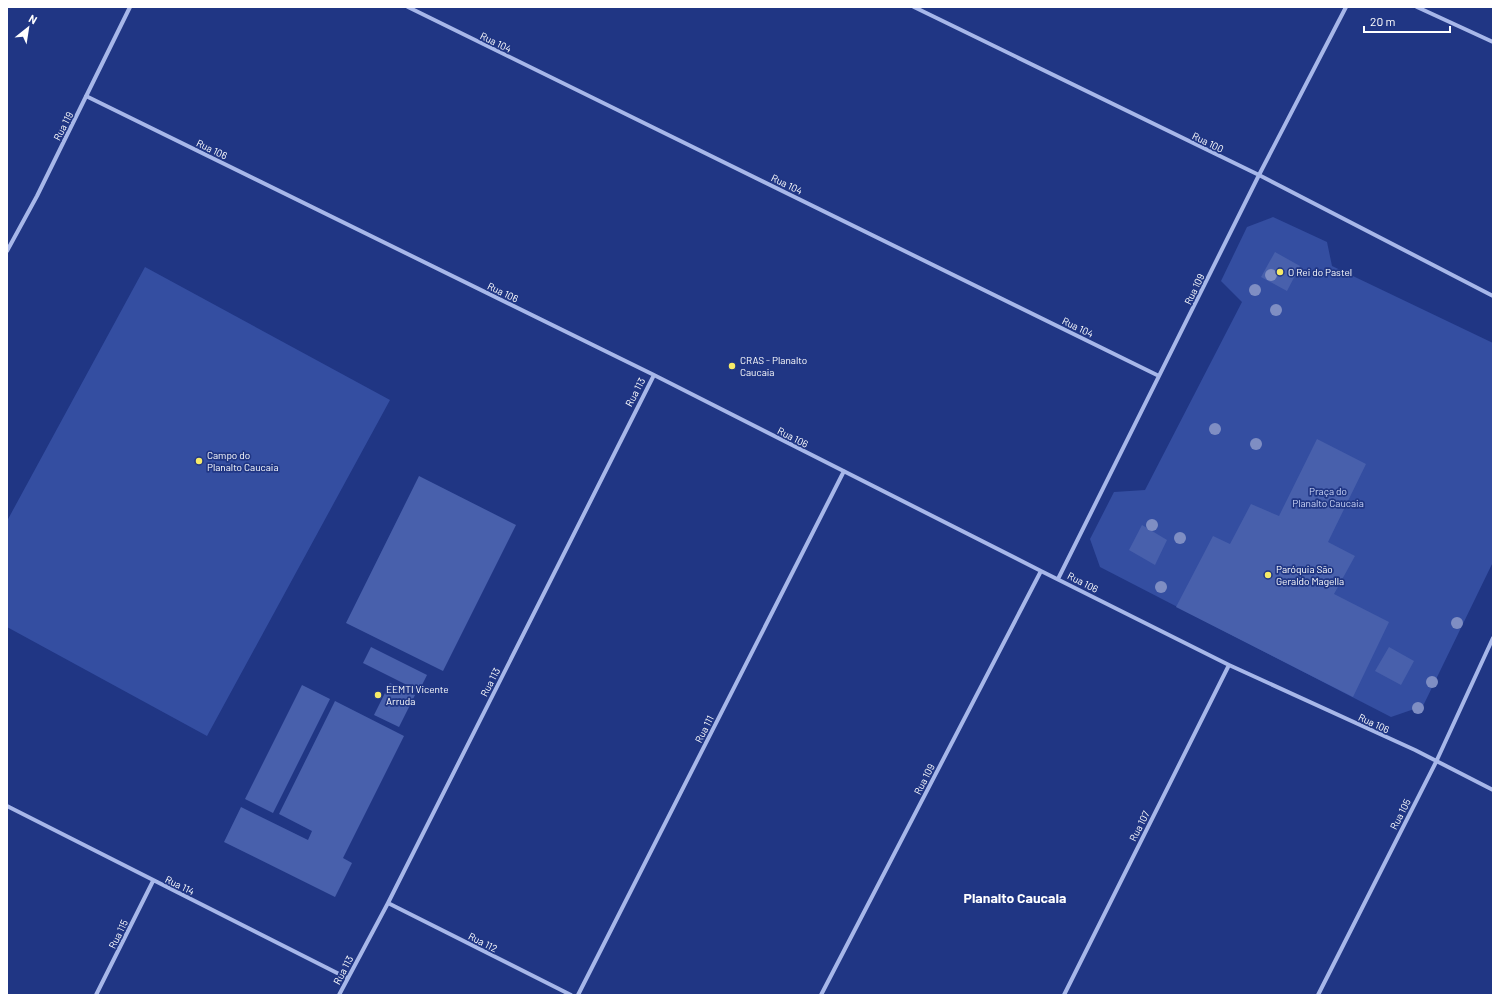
<svg xmlns="http://www.w3.org/2000/svg" width="1500" height="1002" font-family="Barlow,sans-serif">
	<style>
		.green { fill: #344ea1 }
		.building { fill: #4860ac }
		.lines { fill: none; stroke-linecap: round; stroke-linejoin: round }
		.street { stroke: #a7b7e9; stroke-width: 4 }
		.tree { fill: #7f8ec3 }
		.poi-dot { fill: #f7eb68; stroke: #203684; stroke-width: 1.5 }
		.labels { text-anchor: middle; dominant-baseline: central; stroke-width: 3.5; stroke-linejoin: round; paint-order: stroke }
		.street-label { font-size: 10px; fill: #fff; stroke: #203684 }
		.poi-label { font-size: 10px; fill: #fff; stroke: #203684; text-anchor: start }
		.park-label { font-size: 10px; fill: #ccd6f7; stroke: #203684 }
		.district-label { font-size: 14px; font-weight: bold; fill: #fff; stroke: #203684 }
	</style>
	<rect width="100%" height="100%" fill="#203684"/>
	<!-- green -->
	<path class="green" d="M1273,217L1327,242L1332,266L1493,343V562L1423,706L1391,717L1100,567L1090,539L1114,492L1145,490L1242,302L1221,281L1247,227Z
		M145,267L390,400L207,736L7,627V521Z"/>
	<!-- building -->
	<path class="building" d="M1275,252L1300,266L1287,291L1261,277Z
		M1317,439L1366,464L1328,542L1355,556L1334,594L1389,622L1353,697L1176,607L1213,536L1230,544L1251,504L1279,516Z
		M419,476L516,525L443,671L346,623Z
		M1142,525L1167,540L1155,565L1129,550Z
		M371,647L427,675L419,691L363,663Z
		M1389,647L1414,661L1401,685L1375,671Z
		M390,683L415,695L399,727L374,715Z
		M302,685L330,699L273,813L245,799Z
		M335,701L404,736L343,858L352,863L335,897L224,842L241,807L308,840L312,831L279,814Z"/>
	<g class="lines">
		<!-- street -->
		<path class="street" d="M408,7L1159,376
			M914,7L1259,175L1493,296
			M1417,7L1493,42
			M86,96L654,375L1041,571L1229,665L1415,750L1493,790
			M7,251L37,196L130,7
			M1058,579L1259,175L1346,7
			M7,806L347,978
			M388,903L571,995
			M96,995L153,881
			M339,995L388,903L654,375
			M578,995L844,471
			M821,995L1041,571
			M1064,995L1229,665
			M1318,995L1436,762L1493,638"/>
	</g>
	<!-- trees -->
	<g class="tree">
		<circle cx="1271" cy="275" r="6"/>
		<circle cx="1255" cy="290" r="6"/>
		<circle cx="1276" cy="310" r="6"/>
		<circle cx="1215" cy="429" r="6"/>
		<circle cx="1256" cy="444" r="6"/>
		<circle cx="1152" cy="525" r="6"/>
		<circle cx="1180" cy="538" r="6"/>
		<circle cx="1161" cy="587" r="6"/>
		<circle cx="1457" cy="623" r="6"/>
		<circle cx="1432" cy="682" r="6"/>
		<circle cx="1418" cy="708" r="6"/>
	</g>
	<!-- markers -->
	<g class="poi-dot">
		<circle cx="1280" cy="272" r="4"/>
		<circle cx="732" cy="366" r="4"/>
		<circle cx="199" cy="461" r="4"/>
		<circle cx="1268" cy="575" r="4"/>
		<circle cx="378" cy="695" r="4"/>
	</g>
	<g class="labels">
		<!-- street labels -->
		<g class="street-label">
			<text transform="translate(496 42) rotate(26)">Rua 104</text>
			<text transform="translate(63 126) rotate(-63)">Rua 119</text>
			<text transform="translate(1208 142) rotate(26)">Rua 100</text>
			<text transform="translate(212 149) rotate(26)">Rua 106</text>
			<text transform="translate(787 184) rotate(26)">Rua 104</text>
			<text transform="translate(1194 289) rotate(-64)">Rua 109</text>
			<text transform="translate(503 292) rotate(26)">Rua 106</text>
			<text transform="translate(1078 327) rotate(26)">Rua 104</text>
			<text transform="translate(635 392) rotate(-62)">Rua 113</text>
			<text transform="translate(793 437) rotate(27)">Rua 106</text>
			<text transform="translate(1083 582) rotate(27)">Rua 106</text>
			<text transform="translate(490 682) rotate(-63)">Rua 113</text>
			<text transform="translate(1374 723) rotate(25)">Rua 106</text>
			<text transform="translate(704 729) rotate(-63)">Rua 111</text>
			<text transform="translate(924 779) rotate(-63)">Rua 109</text>
			<text transform="translate(1400 814) rotate(-63)">Rua 105</text>
			<text transform="translate(1139 826) rotate(-63)">Rua 107</text>
			<text transform="translate(180 885) rotate(26)">Rua 114</text>
			<text transform="translate(118 934) rotate(-64)">Rua 115</text>
			<text transform="translate(483 942) rotate(27)">Rua 112</text>
			<text transform="translate(343 970) rotate(-62)">Rua 113</text>
		</g>
		<!-- poi labels -->
		<g class="poi-label">
			<text x="1288" y="272">O Rei do Pastel</text>
			<text x="740" y="360">CRAS - Planalto<tspan x="740" dy="12">Caucaia</tspan></text>
			<text x="207" y="455">Campo do<tspan x="207" dy="12">Planalto Caucaia</tspan></text>
			<text x="1276" y="569">Paróquia São<tspan x="1276" dy="12">Geraldo Magella</tspan></text>
			<text x="386" y="689">EEMTI Vicente<tspan x="386" dy="12">Arruda</tspan></text>
		</g>
		<!-- park labels -->
		<g class="park-label">
			<text x="1328" y="491">Praça do<tspan x="1328" dy="12">Planalto Caucaia</tspan></text>
		</g>
		<!-- district labels -->
		<g class="district-label">
			<text x="1015" y="897">Planalto Caucaia</text>
		</g>
	</g>
	<!-- border -->
	<rect width="1500" height="1002" fill="none" stroke="#ffffff" stroke-width="16"/>
	<!-- north arrow -->
	<g transform="translate(28 28) rotate(30)" stroke="#203684" stroke-width="3" paint-order="stroke">
	<path d="M0-3L7 15L0 10L-7 15Z" fill="#ffffff"/>
	<text y="-6" font-size="11" font-weight="bold" text-anchor="middle" fill="#ffffff">N</text>
	</g>
	<!-- scale -->
	<path d="M1364 26v6h86v-6" fill="none" stroke="#ffffff" stroke-width="2"/>
	<text x="1370" y="26" font-size="12" fill="#ffffff" stroke="#203684" stroke-width="3" paint-order="stroke">20 m</text>
</svg>
